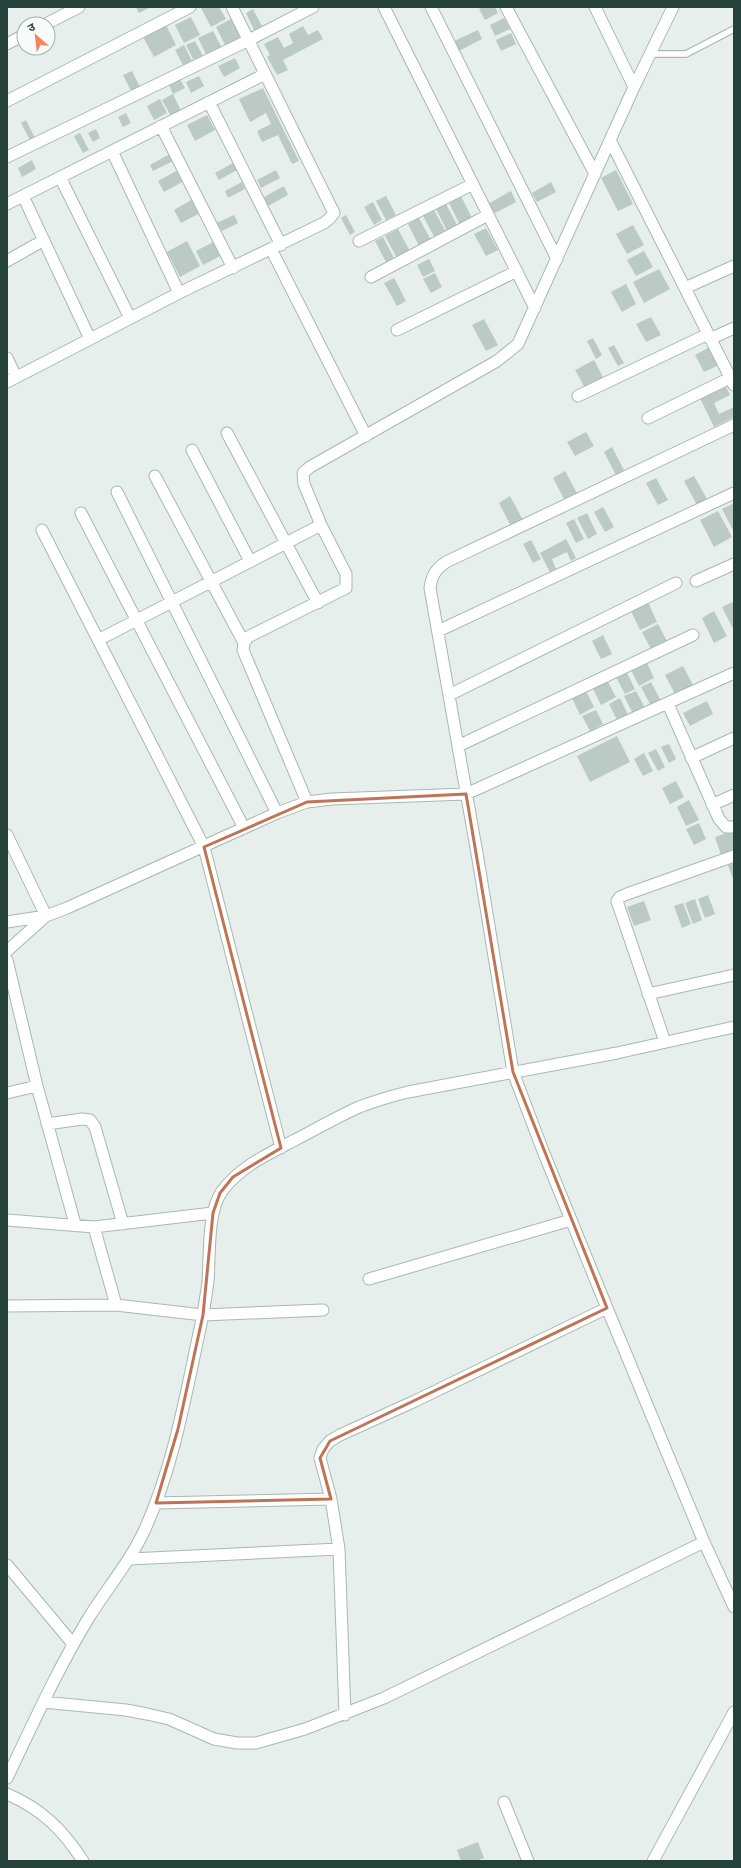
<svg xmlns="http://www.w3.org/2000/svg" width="741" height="1868" font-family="'Fira Sans','Noto Sans Devanagari',sans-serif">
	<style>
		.building { fill: #bbcac4 }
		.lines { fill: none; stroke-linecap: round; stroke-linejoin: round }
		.lane-casing { stroke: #a8b8b2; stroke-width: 8 }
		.street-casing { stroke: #a8b8b2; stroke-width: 13 }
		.lane { stroke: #fff; stroke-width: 5.5 }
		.street { stroke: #fff; stroke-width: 11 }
		.marked { fill: none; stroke: #c07456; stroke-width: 3; stroke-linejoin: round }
	</style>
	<rect width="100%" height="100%" fill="#e6efeb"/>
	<!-- building -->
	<path class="building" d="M136,7H151L139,13Z
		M204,7H219L226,19L211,27L201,8Z
		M483,7H495L498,13L485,20L479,9Z
		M253,9L262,26L254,30L246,13Z
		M191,17L200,35L184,43L175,25Z
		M504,18L510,29L495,36L490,25Z
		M231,19L241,37L225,45L216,27Z
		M166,25L176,45L154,57L143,37Z
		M303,26L308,35L318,30L323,39L283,60L288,70L277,75L267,57L270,55L264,44L278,37L284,48L293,43L289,34Z
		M478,30L482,39L457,52L452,42Z
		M213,31L222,48L207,56L198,38Z
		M511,33L516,44L501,51L496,40Z
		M195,41L203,56L194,61L186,45Z
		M184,45L192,61L183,65L175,50Z
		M235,58L240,68L224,77L218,66Z
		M132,71L141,89L132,93L123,75Z
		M199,76L204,86L191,93L186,82Z
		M180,79L185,88L173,94L169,85Z
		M263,88L299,161L292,164L278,135L262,142L257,131L271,124L266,113L250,122L239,99Z
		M173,94L181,111L171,116L162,100Z
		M160,99L167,113L154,120L147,106Z
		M126,113L131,123L123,127L118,117Z
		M207,115L215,130L195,141L187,125Z
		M26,120L35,138L30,140L21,123Z
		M96,129L100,138L93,142L88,133Z
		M80,133L89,150L83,153L74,136Z
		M170,154L173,161L153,171L150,165Z
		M32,160L36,169L22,177L18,168Z
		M233,163L237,170L219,180L215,173Z
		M180,169L186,180L164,192L158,181Z
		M276,170L280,178L261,188L257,180Z
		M616,170L633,204L618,211L601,178Z
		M242,182L245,189L228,198L225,191Z
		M551,182L556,192L537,202L532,193Z
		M284,186L288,195L268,206L264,197Z
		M511,191L516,202L493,214L488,204Z
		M386,196L396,215L386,220L376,201Z
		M461,196L473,220L461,227L449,203Z
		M193,199L200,213L181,223L174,210Z
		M373,202L382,220L374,225L364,207Z
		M446,204L458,227L448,233L436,209Z
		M434,210L447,234L436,240L423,216Z
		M234,215L238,223L222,231L217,223Z
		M346,215L355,232L350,235L341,218Z
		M419,218L432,242L420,248L408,224Z
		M633,225L644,245L627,254L616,234Z
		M486,228L498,250L486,256L474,234Z
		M398,229L411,253L398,260L385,236Z
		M383,237L396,262L388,266L375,241Z
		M217,240L224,254L203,265L196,251Z
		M187,241L200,266L180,277L167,252Z
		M644,251L653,267L636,276L627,260Z
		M429,259L435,271L423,277L417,265Z
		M659,269L670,289L644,303L633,282Z
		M435,273L442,287L431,293L423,279Z
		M394,278L406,301L397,306L384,283Z
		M626,284L636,304L622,312L611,292Z
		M651,317L661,335L646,342L636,324Z
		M484,319L498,345L486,351L472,325Z
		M593,338L602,355L596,359L587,341Z
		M614,345L624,363L618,366L608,348Z
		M710,347L719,365L704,372L695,355Z
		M594,360L603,377L585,388L575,370Z
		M725,385L730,395L714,403L719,414L734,407V417L714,427L700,398Z
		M586,432L594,446L575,456L567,442Z
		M612,447L624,470L616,475L604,452Z
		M565,471L577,493L564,499L553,478Z
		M694,476L707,499L697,505L684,481Z
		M656,478L668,500L658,505L646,483Z
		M510,496L523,520L511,526L499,503Z
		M734,503V532L722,509Z
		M603,507L614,527L605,532L594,512Z
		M718,511L732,537L714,547L700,520Z
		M587,513L597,534L588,539L577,518Z
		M574,519L584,539L576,543L566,523Z
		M566,539L576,558L571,561L567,552L552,559L556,569L550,572L540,553Z
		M531,540L541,559L533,563L523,544Z
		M648,602L657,622L640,630L631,611Z
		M733,602L734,603V631L722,607Z
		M714,611L727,636L714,643L702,618Z
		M658,624L667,641L651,649L642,632Z
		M603,635L612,654L601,659L592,641Z
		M647,663L654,678L639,686L631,670Z
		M683,666L693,685L675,694L665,675Z
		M626,671L635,689L625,694L616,677Z
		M607,680L616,697L601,705L592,687Z
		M651,682L661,701L651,706L641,687Z
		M586,691L594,707L580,715L572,698Z
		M636,691L646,710L634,716L624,696Z
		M620,698L629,717L618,722L609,704Z
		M707,701L713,714L690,726L683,713Z
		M596,710L603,724L590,731L582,716Z
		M617,736L630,762L590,782L577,756Z
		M669,744L676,759L669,763L661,747Z
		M656,749L665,767L658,771L648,753Z
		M644,753L653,771L643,776L634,759Z
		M676,781L684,797L670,804L662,788Z
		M689,800L699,820L686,826L677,807Z
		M699,823L706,839L694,845L686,829Z
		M732,831L734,836V853L722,858L715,837Z
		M734,863V882L728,865Z
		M708,895L715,914L705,918L698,899Z
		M695,899L702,920L693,924L685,903Z
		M644,901L651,920L634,926L627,907Z
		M683,903L691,924L682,928L674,906Z
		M478,1842L484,1858L476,1861H461L457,1850Z"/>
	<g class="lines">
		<!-- lane casing -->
		<g class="lane-casing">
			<path id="lane" d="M650,54H686L734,29"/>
		</g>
		<!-- street casing -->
		<g class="street-casing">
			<path id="street" d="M384,7L535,308
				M431,7L557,259
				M506,7L595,174
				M46,24L79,7
				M7,44L24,35
				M634,87L673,7
				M7,101L190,7
				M209,102L281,245
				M161,126L233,268
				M610,140L734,385
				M112,151L179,293
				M7,157L249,40L313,7
				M60,177L130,318
				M23,196L90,339
				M7,204L265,74
				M359,241L473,184
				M271,249L366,436
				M7,261L44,240
				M371,277L488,215
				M685,288L734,266
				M397,330L517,271
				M710,339L734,328
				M7,358L16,377
				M7,382L179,293L324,223L330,218L334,213L232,7
				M578,396L708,334
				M648,418L730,378
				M734,425L446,562C435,570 432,575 430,588L478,859L513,1072L543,1151L607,1308L704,1542L734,1607
				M227,433L318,603
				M192,450L250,561
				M155,476L244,643
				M117,492L277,813
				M81,513L244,828
				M42,530L204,847L281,1148
				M696,581L734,564
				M438,631L734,493
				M98,640L321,525
				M449,695L676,583
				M668,704L719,819L726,827H734
				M458,746L693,635
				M691,758L734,738
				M307,802L243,650L244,643L248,637L346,588V574L321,525L304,484L303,473L310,467L497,361L518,344L634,87L595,7
				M712,805L734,795
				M7,835L46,916L7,951
				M7,922L46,916L67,908L277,813L307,802L332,799L466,794L734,673
				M7,960L37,1086L7,1093
				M648,994L734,975
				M665,1042L617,901L620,897L627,894L734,856
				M37,1086L75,1224
				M47,1124L82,1119L90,1120L95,1127L123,1224
				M7,1220L94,1227L213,1213
				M94,1227L116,1305
				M369,1279L571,1220
				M7,1306L116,1305L203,1315L323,1310
				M156,1503L331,1499
				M130,1559L339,1549
				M7,1565L73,1644
				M43,1702L126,1710L147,1714L169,1719L214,1739L237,1743H256L305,1729L384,1698L704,1542
				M345,1715L339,1549L331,1499L320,1458L323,1449L330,1441L340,1435L415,1401L607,1308
				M7,1778C33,1724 57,1670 88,1619C107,1588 130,1562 145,1529C174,1465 186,1393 201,1324C204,1310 206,1296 208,1282C210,1256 207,1212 222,1191C241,1166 268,1154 295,1140C316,1129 337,1117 359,1107C375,1101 392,1096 408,1092L617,1053L734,1027
				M7,1794C42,1809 63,1830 83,1861
				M504,1802L528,1861
				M653,1861L734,1712"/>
		</g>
		<!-- lane -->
		<use href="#lane" class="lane"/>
		<!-- street -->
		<use href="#street" class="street"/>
	</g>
	<!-- marked area -->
	<path class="marked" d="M466,794L513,1072L607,1308L330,1441L320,1458L331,1499L156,1503L178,1429L203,1315L213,1213L220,1193L233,1177L281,1148L204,847L307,802Z"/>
	<!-- border -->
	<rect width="741" height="1868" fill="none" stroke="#24423a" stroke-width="16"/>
	<!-- north arrow -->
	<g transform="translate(36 36) rotate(332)"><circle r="19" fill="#f7fbf9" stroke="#a3b1ad"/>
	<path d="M0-3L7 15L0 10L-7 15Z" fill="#f4845f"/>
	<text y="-6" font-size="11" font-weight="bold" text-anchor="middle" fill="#24423a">उ</text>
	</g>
</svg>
